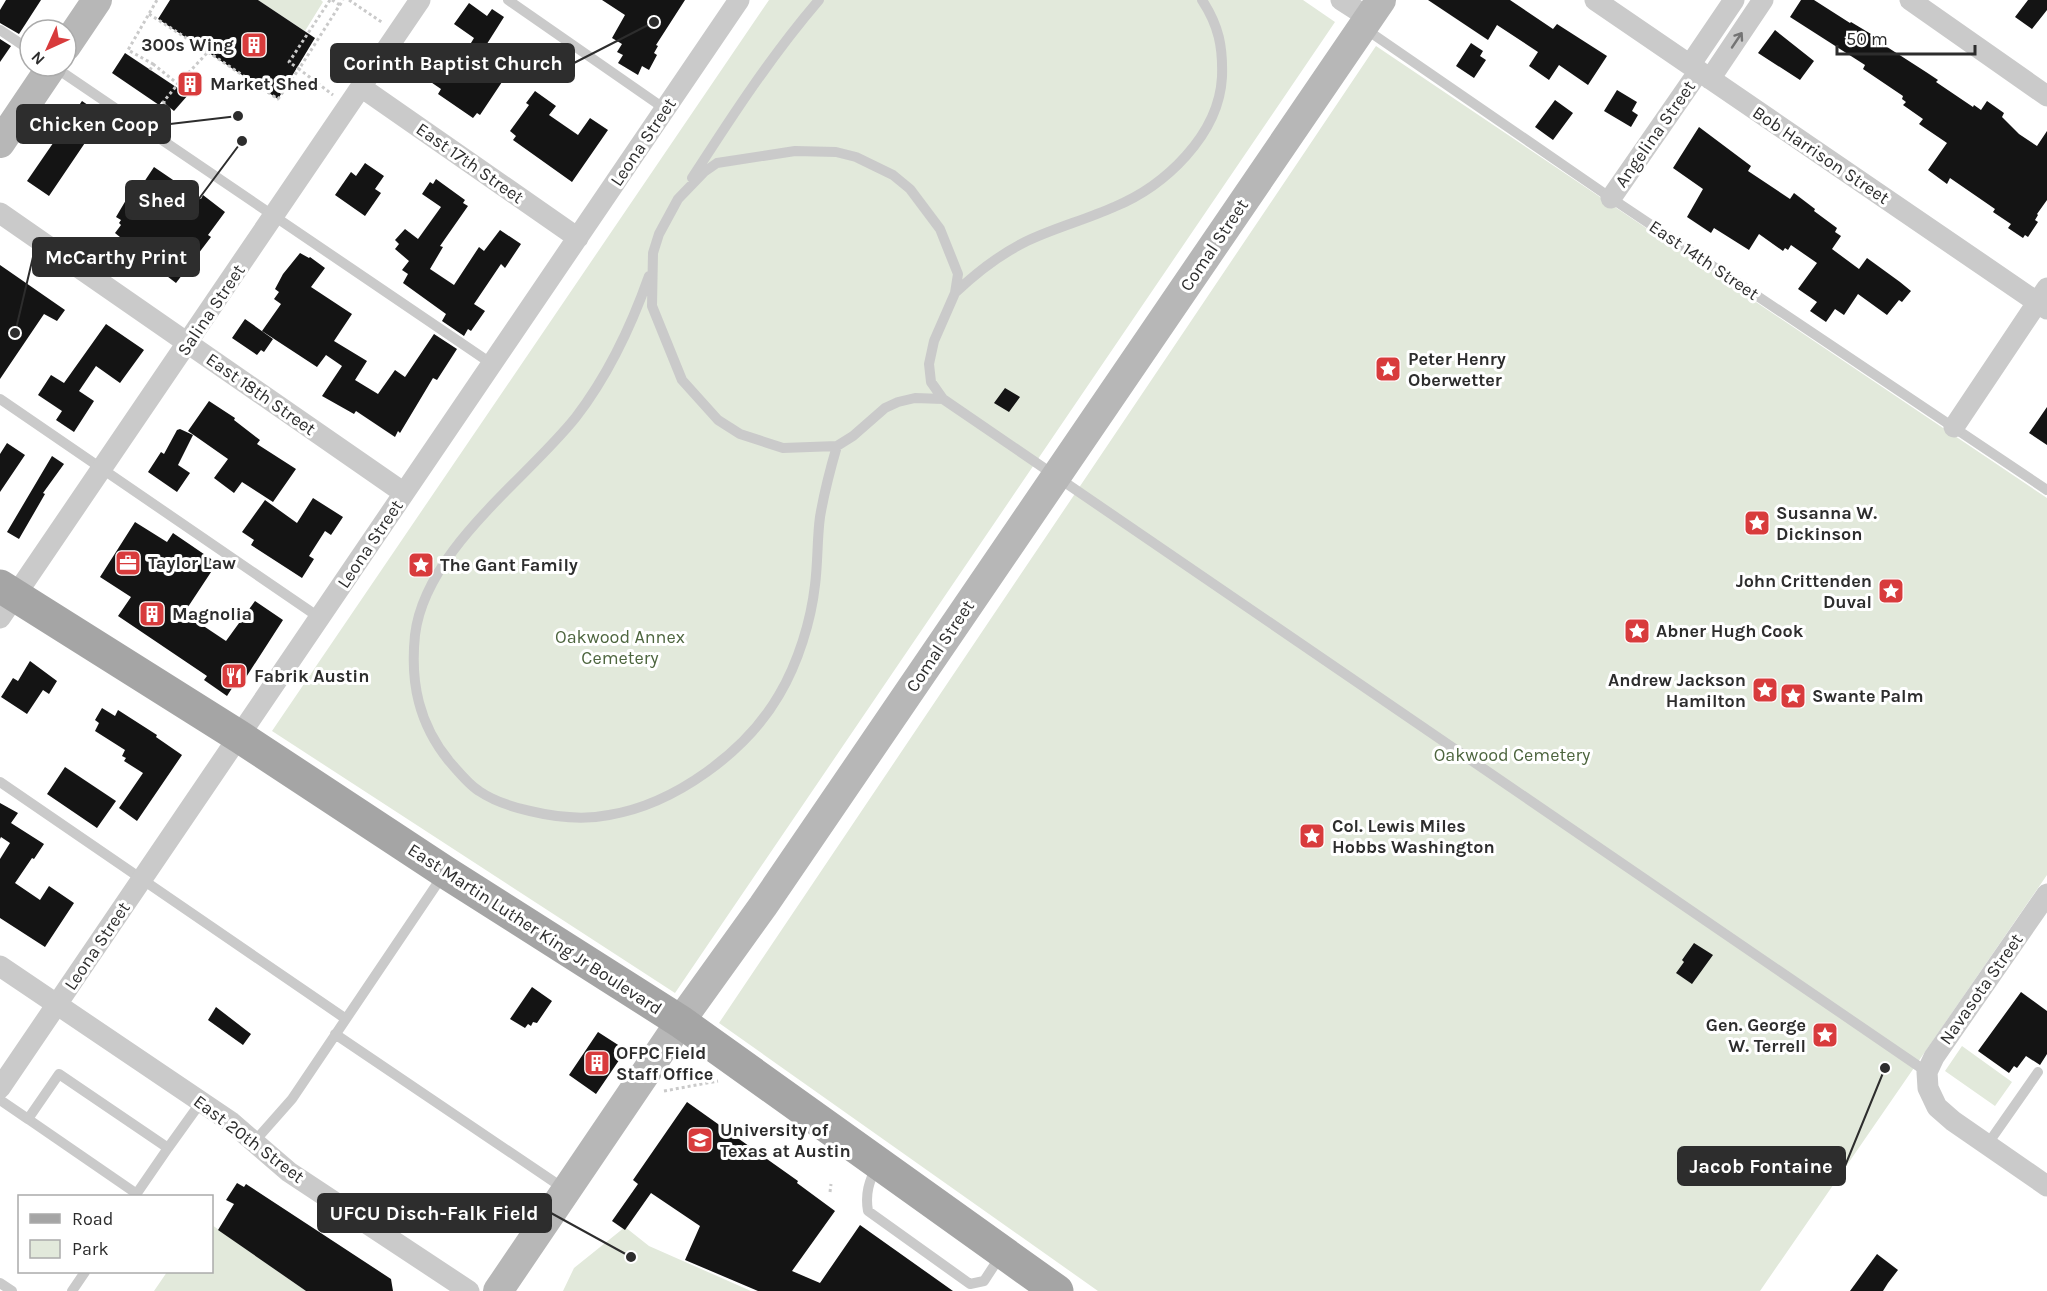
<svg xmlns="http://www.w3.org/2000/svg" width="2047" height="1291" font-family="Karla,sans-serif">
	<style>
		.green { fill: #e2e9db }
		.building { fill: #141414 }
		.lines { fill: none; stroke-linecap: round; stroke-linejoin: round }
		.path { stroke: #cacaca; stroke-width: 3; stroke-dasharray: 3 3; stroke-linecap: butt }
		.lane { stroke: #cacaca; stroke-width: 10 }
		.street { stroke: #cacaca; stroke-width: 21 }
		.secondary { stroke: #b7b7b7; stroke-width: 30 }
		.primary { stroke: #a5a5a5; stroke-width: 33 }
		.oneway { stroke: #747474 }
		.labels { text-anchor: middle; dominant-baseline: central; stroke-width: 6; stroke-linejoin: round; paint-order: stroke }
		.poi-label { font-size: 18px; font-weight: bold; fill: #2d2d2d; stroke: #fff; text-anchor: start }
		.street-label { font-size: 18px; fill: #2d2d2d; stroke: #fff }
		.park-label { font-size: 18px; fill: #4d653e; stroke: #fff }
		.leader { fill: none; stroke: #2d2d2d; stroke-width: 2 }
		.callout-dot { fill: #2d2d2d; stroke: #fff; stroke-width: 2 }
		.callout { fill: #2d2d2d; stroke: #2d2d2d; stroke-width: 2 }
		.callout-label { font-size: 20px; text-anchor: middle; font-weight: bold; fill: #fff }
	</style>
	<rect width="100%" height="100%" fill="#fff"/>
	<!-- green -->
	<path class="green" d="M258,0H321L323,2L305,31Z
		M769,0H1303L1335,22L675,993L272,731Z
		M1376,46L2047,498V875L1760,1291H1098L719,1023Z
		M1962,1046L2012,1082L1995,1106L1945,1071Z
		M212,1225L306,1291H154L167,1272H212Z
		M625,1227L649,1246L751,1291H563L574,1268Z"/>
	<!-- building -->
	<path class="building" d="M6,0H41L19,34L0,23V10Z
		M170,0H258L315,38L278,99L158,19Z
		M602,0H685L656,45L658,46L654,53L657,55L649,70L642,66L638,75L618,63L623,55L617,52L622,44L612,38L625,15Z
		M1428,0H1510L1553,29L1557,24L1607,56L1588,85L1559,65L1549,80L1529,66L1538,52L1497,25L1488,40Z
		M1801,0H1814L1850,23L1851,22L1871,34L1870,36L1926,72L1938,80L1936,82L1973,107L1974,105L1981,110L1987,101L2004,113L2002,117L2019,134L2037,146L2047,131V200L2037,214L2038,215L2035,220L2038,222L2028,237L2025,235L2023,238L2008,228L2011,224L1993,212L1995,209L1950,178L1947,184L1928,170L1947,143L1919,124L1923,119L1903,105L1906,102L1902,99L1903,96L1863,69L1865,65L1790,17Z
		M2028,0H2047V10L2032,29L2015,17Z
		M469,3L487,16L492,9L504,17L478,58L506,76L480,115L477,113L473,118L438,94L441,89L416,72L428,54L454,71L474,38L454,24Z
		M1775,30L1814,61L1800,80L1758,53Z
		M0,39L11,46L0,62Z
		M1471,43L1483,51L1480,56L1486,60L1474,78L1456,66Z
		M125,53L188,95L174,111L162,101L159,105L112,73Z
		M1617,90L1637,102L1632,111L1638,115L1631,127L1604,111Z
		M535,91L556,106L549,115L578,135L590,118L608,130L572,182L513,140L516,136L510,131L529,105L526,103Z
		M1555,100L1573,113L1553,140L1535,127Z
		M82,101L110,120L99,135L93,131L49,196L27,181Z
		M1699,127L1751,166L1748,171L1790,199L1794,193L1815,209L1814,211L1837,228L1835,232L1841,236L1832,249L1859,269L1867,258L1900,282L1911,291L1902,302L1899,300L1887,315L1858,294L1844,315L1835,309L1826,322L1810,311L1817,302L1798,289L1817,263L1791,245L1788,250L1785,248L1783,251L1759,234L1749,250L1714,228L1711,233L1687,217L1703,189L1673,168Z
		M365,163L384,176L375,189L381,193L365,216L335,195L351,172L356,176Z
		M154,167L201,199L203,195L225,212L208,235L211,237L176,283L159,270L163,265L139,246L133,244L131,246L115,233L121,225L119,223L121,220L116,217L126,200L130,203Z
		M436,179L465,200L463,203L468,206L440,246L443,247L430,269L454,285L479,247L484,251L500,230L521,244L505,268L501,264L474,304L485,311L471,331L468,329L464,336L442,321L446,314L403,283L408,274L402,270L409,261L395,249L399,244L395,240L405,229L418,239L441,207L422,194L430,182L433,184Z
		M300,253L309,258L310,257L325,268L311,287L352,314L334,341L367,361L355,380L378,394L395,370L405,377L434,334L457,349L437,380L433,378L400,433L398,431L395,437L356,411L354,414L322,396L342,366L326,355L317,367L262,331L281,304L274,299L279,292L275,289L283,274Z
		M0,265L65,310L57,321L44,314L0,379Z
		M245,319L273,339L264,352L261,350L257,355L232,338Z
		M106,324L144,350L120,383L96,366L79,391L94,401L74,432L56,420L62,411L38,395L51,375L64,383Z
		M1005,388L1020,397L1009,412L994,403Z
		M209,401L235,418L234,420L260,440L257,444L296,469L273,502L242,482L234,493L214,478L228,459L188,431Z
		M2047,407V445L2029,433Z
		M180,429L193,435L178,465L190,473L177,492L148,472L161,452L164,454L177,430Z
		M7,443L25,455L0,492V454Z
		M52,456L64,464L43,493L45,494L19,539L7,532Z
		M313,498L343,517L331,535L325,531L309,556L314,559L302,578L251,545L254,540L242,532L265,500L297,523Z
		M135,522L167,542L173,533L217,563L184,613L226,641L255,601L283,620L241,685L236,682L227,696L204,680L207,676L118,616L131,597L100,577Z
		M30,661L57,681L49,694L43,690L27,714L1,697L13,678L18,681Z
		M102,708L115,716L118,710L157,735L156,737L182,755L137,821L119,808L143,773L124,761L126,758L122,756L125,750L95,731L99,723L95,720Z
		M65,767L116,801L97,828L47,794Z
		M0,803L18,813L11,823L44,844L34,859L32,858L15,883L40,900L49,886L74,903L45,947L0,918V859L10,843L1,837L0,839Z
		M1694,943L1713,955L1692,984L1676,973L1684,962L1682,960Z
		M532,987L552,1001L537,1023L533,1022L531,1026L528,1024L525,1028L510,1019Z
		M2021,992L2047,1011V1054L2040,1065L2026,1056L2017,1068L2014,1066L2009,1073L1978,1051Z
		M216,1007L251,1034L243,1045L208,1020Z
		M598,1032L626,1050L596,1094L569,1075Z
		M687,1102L798,1181L797,1183L835,1211L792,1271L820,1283L860,1225L953,1291H758L685,1260L700,1226L651,1193L625,1230L612,1221L638,1184L633,1180Z
		M237,1183L244,1187L246,1184L391,1279L393,1291H306L218,1230L234,1204L226,1200Z
		M1877,1254L1898,1270L1888,1283L1883,1291H1850Z"/>
	<g class="lines">
		<!-- path -->
		<path class="path" d="M330,0L289,62L299,69L343,0
			M332,0L340,5
			M349,0L383,23
			M149,14L208,52L178,84
			M208,52L278,99L299,69L333,95
			M153,64L178,84L164,101V104
			M150,70L153,64L128,50L157,0
			M664,1091L718,1081
			M830,1192L831,1184"/>
		<!-- lane -->
		<path class="lane" d="M508,0L665,109
			M1364,28L1611,198L2047,490
			M0,30L30,50
			M53,66L492,364
			M692,178C732,116 771,56 819,0
			M649,276C631,327 609,374 576,417C526,480 425,550 415,635C410,683 419,724 449,761C458,771 468,784 479,791C495,802 512,807 530,811C555,817 584,820 609,815C675,804 746,752 779,695C798,663 811,621 815,585C818,562 817,539 820,517C824,493 830,470 837,446
			M955,293C976,273 999,255 1025,242C1054,228 1085,220 1114,207C1165,186 1219,135 1222,77C1223,47 1219,26 1202,0
			M0,399L320,618
			M943,399L915,398L898,402L885,408L853,436L837,446L783,448L740,434L718,420L682,380L652,306L653,253L659,234L678,199L704,172L717,163L795,151L836,152L856,157L893,175L910,189L940,229L958,274L955,293L934,341L929,364L931,382L943,399L1927,1072
			M0,782L346,1019
			M335,1034L566,1190
			M0,1100L28,1119L59,1074L168,1148L135,1196
			M28,1119L137,1194
			M254,1142L292,1099L443,875
			M1987,1145L2038,1072
			M168,1148L201,1102
			M877,1166C869,1181 865,1194 868,1211L970,1284L984,1281L1001,1255
			M0,1283L12,1291
			M72,1291L85,1272"/>
		<!-- street -->
		<path class="street" d="M1341,0L1369,18
			M1595,0L2047,309
			M1910,0L2047,96
			M1690,65L1734,0
			M1710,79L1763,0
			M361,87L578,238
			M1611,198L1699,71
			M0,213L404,493
			M1954,427L2047,288
			M0,618L420,0
			M2047,894L1934,1057L1927,1072L1928,1088L1937,1107L1953,1121L2047,1186
			M0,966L231,1122L289,1172L469,1291
			M0,1088L739,0"/>
		<!-- secondary -->
		<path class="secondary" d="M66,46L97,0
			M0,143L52,66
			M498,1291L689,1009L763,906L1381,0"/>
		<!-- primary -->
		<path class="primary" d="M0,586L240,737L445,872L681,1022L1057,1291"/>
	</g>
	<!-- one-way arrows -->
	<defs><path id="oneway-shaft" d="M-6 0H5M1.5-3L5.5 0L1.5 3" fill="none" stroke-width="1.6" stroke-linecap="round" stroke-linejoin="round" transform="scale(1.5)"/></defs>
	<use class="oneway" href="#oneway-shaft" transform="translate(1737 40) rotate(-56)"/>
	<!-- icons -->
	<defs>
		<g id="building-square" transform="scale(1.35)"><rect x="-9" y="-9" width="18" height="18" rx="4" fill="#d83b3c" stroke="#fff"/><path d="M-4-6H4V6H1V3H-1V6H-4ZM-2.5-4.3h1.7v1.8h-1.7ZM.8-4.3h1.7v1.8H.8ZM-2.5-1h1.7V.8h-1.7ZM.8-1h1.7V.8H.8Z" fill="#fff"/></g>
		<g id="sight-square" transform="scale(1.35)"><rect x="-9" y="-9" width="18" height="18" rx="4" fill="#d83b3c" stroke="#fff"/><path d="M0-6L1.8-2.2L6-1.7L2.9 1.2L3.7 5.4L0 3.3L-3.7 5.4L-2.9 1.2L-6-1.7L-1.8-2.2Z" fill="#fff"/></g>
		<g id="office-square" transform="scale(1.35)"><rect x="-9" y="-9" width="18" height="18" rx="4" fill="#d83b3c" stroke="#fff"/><path d="M-6-3h4V-5.5h4V-3h4V5H-6ZM-1-4.5V-3h2v-1.5ZM-6 0V1H6V0Z" fill="#fff"/></g>
		<g id="restaurant-square" transform="scale(1.35)"><rect x="-9" y="-9" width="18" height="18" rx="4" fill="#d83b3c" stroke="#fff"/><path d="M-5-6h1v4h1v-4h1v4h1v-4h1v5L-1.5 .5V6h-2V.5L-5-1ZM5-6V6H3V1.5H1.5Q1.5-4 5-6Z" fill="#fff"/></g>
		<g id="university-square" transform="scale(1.35)"><rect x="-9" y="-9" width="18" height="18" rx="4" fill="#d83b3c" stroke="#fff"/><path d="M0-5L7-2L0 1L-7-2ZM-4 1L0 2.5L4 1V4Q0 6-4 4Z" fill="#fff"/></g>
	</defs>
	<g fill-rule="evenodd">
		<use href="#building-square" x="254" y="45"/>
		<use href="#building-square" x="190" y="84"/>
		<use href="#sight-square" x="1388" y="369"/>
		<use href="#sight-square" x="1757" y="523"/>
		<use href="#office-square" x="128" y="563"/>
		<use href="#sight-square" x="421" y="565"/>
		<use href="#sight-square" x="1891" y="591"/>
		<use href="#building-square" x="152" y="614"/>
		<use href="#sight-square" x="1637" y="631"/>
		<use href="#restaurant-square" x="234" y="676"/>
		<use href="#sight-square" x="1765" y="690"/>
		<use href="#sight-square" x="1793" y="696"/>
		<use href="#sight-square" x="1312" y="836"/>
		<use href="#sight-square" x="1825" y="1035"/>
		<use href="#building-square" x="597" y="1063"/>
		<use href="#university-square" x="700" y="1140"/>
	</g>
	<g class="labels">
		<!-- poi labels -->
		<g class="poi-label">
			<text x="234" y="45" text-anchor="end">300s Wing</text>
			<text x="210" y="84">Market Shed</text>
			<text x="1408" y="359">Peter Henry<tspan x="1408" dy="21">Oberwetter</tspan></text>
			<text x="1776" y="513">Susanna W.<tspan x="1776" dy="21">Dickinson</tspan></text>
			<text x="148" y="563">Taylor Law</text>
			<text x="440" y="565">The Gant Family</text>
			<text x="1872" y="581" text-anchor="end">John Crittenden<tspan x="1872" dy="21">Duval</tspan></text>
			<text x="172" y="614">Magnolia</text>
			<text x="1656" y="631">Abner Hugh Cook</text>
			<text x="254" y="676">Fabrik Austin</text>
			<text x="1746" y="680" text-anchor="end">Andrew Jackson<tspan x="1746" dy="21">Hamilton</tspan></text>
			<text x="1812" y="696">Swante Palm</text>
			<text x="1332" y="826">Col. Lewis Miles<tspan x="1332" dy="21">Hobbs Washington</tspan></text>
			<text x="1806" y="1025" text-anchor="end">Gen. George<tspan x="1806" dy="21">W. Terrell</tspan></text>
			<text x="616" y="1053">OFPC Field<tspan x="616" dy="21">Staff Office</tspan></text>
			<text x="720" y="1130">University of<tspan x="720" dy="21">Texas at Austin</tspan></text>
		</g>
		<!-- street labels -->
		<g class="street-label">
			<text transform="translate(1655 134) rotate(-55)">Angelina Street</text>
			<text transform="translate(643 142) rotate(-56)">Leona Street</text>
			<text transform="translate(1821 155) rotate(34)">Bob Harrison Street</text>
			<text transform="translate(470 163) rotate(35)">East 17th Street</text>
			<text transform="translate(1214 245) rotate(-56)">Comal Street</text>
			<text transform="translate(1704 260) rotate(34)">East 14th Street</text>
			<text transform="translate(211 310) rotate(-56)">Salina Street</text>
			<text transform="translate(261 394) rotate(35)">East 18th Street</text>
			<text transform="translate(370 544) rotate(-56)">Leona Street</text>
			<text transform="translate(940 646) rotate(-56)">Comal Street</text>
			<text transform="translate(535 929) rotate(33)">East Martin Luther King Jr Boulevard</text>
			<text transform="translate(97 946) rotate(-56)">Leona Street</text>
			<text transform="translate(1981 989) rotate(-55)">Navasota Street</text>
			<text transform="translate(249 1139) rotate(37)">East 20th Street</text>
		</g>
		<!-- park labels -->
		<g class="park-label">
			<text x="620" y="637">Oakwood Annex<tspan x="620" dy="21">Cemetery</tspan></text>
			<text x="1512" y="755">Oakwood Cemetery</text>
		</g>
	</g>
	<!-- callouts -->
	<path class="leader" d="M654 22L574 63M238 116L170 124M242 141L198 200M15 333L33 257M1885 1068L1845 1166M631 1257L551 1213"/>
	<g class="callout-dot">
		<circle cx="654" cy="22" r="6"/>
		<circle cx="238" cy="116" r="6"/>
		<circle cx="242" cy="141" r="6"/>
		<circle cx="15" cy="333" r="6"/>
		<circle cx="1885" cy="1068" r="6"/>
		<circle cx="631" cy="1257" r="6"/>
	</g>
	<g class="callout">
		<rect x="331" y="44" width="243" height="38" rx="6"/>
		<rect x="17" y="105" width="153" height="38" rx="6"/>
		<rect x="126" y="181" width="72" height="38" rx="6"/>
		<rect x="33" y="238" width="166" height="38" rx="6"/>
		<rect x="1678" y="1147" width="167" height="38" rx="6"/>
		<rect x="318" y="1194" width="233" height="38" rx="6"/>
	</g>
	<g class="callout-label">
		<text x="453" y="70">Corinth Baptist Church</text>
		<text x="94" y="131">Chicken Coop</text>
		<text x="162" y="207">Shed</text>
		<text x="116" y="264">McCarthy Print</text>
		<text x="1761" y="1173">Jacob Fontaine</text>
		<text x="434" y="1220">UFCU Disch-Falk Field</text>
	</g>
	<!-- legend -->
	<rect x="18" y="1195" width="195" height="78" fill="#ffffff" stroke="#ababab" stroke-width="1.5"/>
	<rect x="30" y="1214" width="30" height="9" fill="#a5a5a5" stroke="#ababab" stroke-width="1.5"/>
	<text x="72" y="1225" font-size="18" fill="#2d2d2d">Road</text>
	<rect x="30" y="1240" width="30" height="18" fill="#e2e9db" stroke="#ababab" stroke-width="1.5"/>
	<text x="72" y="1255" font-size="18" fill="#2d2d2d">Park</text>
	<!-- north arrow -->
	<g transform="translate(48 48) rotate(225)"><circle r="28" fill="#ffffff" stroke="#ababab" stroke-width="1.5"/>
	<path d="M0-4.5L10 22L0 15L-10 22Z" fill="#d83b3c"/>
	<text y="-9" font-size="16" font-weight="bold" text-anchor="middle" fill="#2d2d2d">N</text>
	</g>
	<!-- scale -->
	<path d="M1837 45v9h138v-9" fill="none" stroke="#2d2d2d" stroke-width="3"/>
	<text x="1846" y="45" font-size="18" fill="#2d2d2d" stroke="#ffffff" stroke-width="4.5" paint-order="stroke">50 m</text>
</svg>
